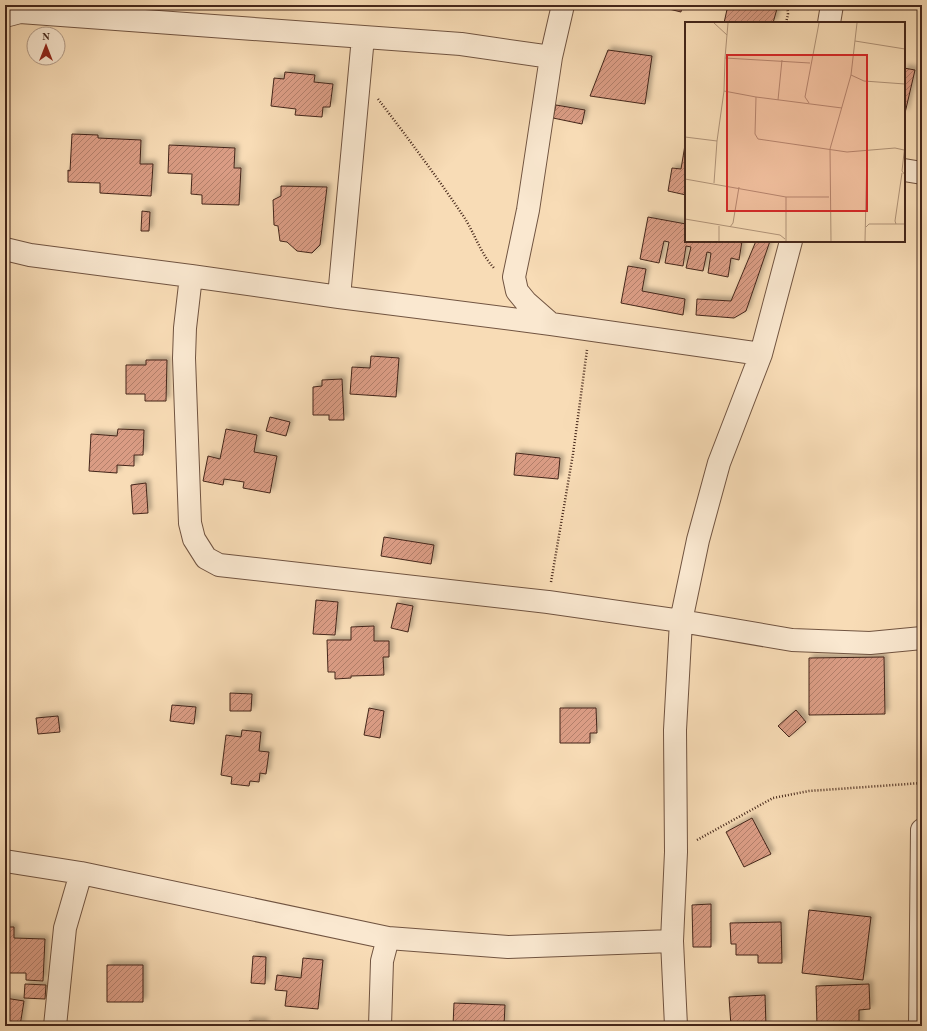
<svg xmlns="http://www.w3.org/2000/svg" width="927" height="1031" font-family="'Old Standard TT',serif">
	<style>
		.building { fill: url(#building-hatch); stroke: #44261a; filter: url(#shadow) }
		.lines { fill: none; stroke-linecap: round; stroke-linejoin: round }
		.minor-casing { stroke: #715441; stroke-width: 24 }
		.path { stroke: #44261a; stroke-width: 2.5; stroke-dasharray: 1 2; stroke-linecap: butt }
		.minor { stroke: #fae8d0; stroke-width: 22 }
		.inset-road { fill: none; stroke: #b09378; stroke-width: 1 }
		.view { fill: #d62828; fill-opacity: 0.15; stroke: #d62828; stroke-width: 2 }
		.inset-edge { fill: none; stroke: #44261a; stroke-width: 2 }
	</style>
	<defs>
		<pattern id="building-hatch" width="6" height="6" patternUnits="userSpaceOnUse"><rect width="6" height="6" fill="#da9c84"/><path d="M-1 1l2-2M0 6l6-6M5 7l2-2" fill="none" stroke="#b27f6b"/></pattern>
		<filter id="shadow"><feDropShadow dx="3.5" dy="-3.5" stdDeviation="2" flood-color="#0004"/></filter>
	</defs>
	<rect width="100%" height="100%" fill="#f8dcb6"/>
	<filter id="stains"><feTurbulence type="fractalNoise" baseFrequency=".005" numOctaves="4"/><feColorMatrix values="0 0 0 0 .2 0 0 0 0 .09 0 0 0 0 .02 0 0 0 .5 -.17"/></filter>
	<radialGradient id="worn" r=".72"><stop offset=".6" stop-color="#630" stop-opacity="0"/><stop offset="1" stop-color="#630" stop-opacity=".3"/></radialGradient>
	<!-- building -->
	<path class="building" d="M662,5H682L681,12L661,7Z
		M728,5H778L773,23H724Z
		M608,50L652,56L645,104L590,96Z
		M904,68L915,70L905,113H904Z
		M285,72L315,75L314,82L333,84L330,107H323L322,117L295,115L296,109L271,106L274,78L284,79Z
		M556,105L585,110L582,124L553,118Z
		M72,134L98,135V138L141,140L140,164H153L151,196L100,193V183L68,182V170L70,171Z
		M169,145L235,148L234,168H241L239,205L202,204V195L191,194L192,174L168,173Z
		M685,145L686,146V195L668,191L672,168L681,169Z
		M281,186L327,187L320,245L312,253L297,251L287,242L280,241L278,226L274,225L273,200L281,196Z
		M142,211L150,212L149,231H141Z
		M648,217L686,224V241H742L739,260L731,258L728,277L708,273L711,253L707,252L703,271L686,268L691,247L686,246L683,266L665,263L669,242L664,241L659,263L640,259Z
		M756,241H770L746,311L734,318L696,315L697,299L731,301Z
		M628,266L646,269L642,291L685,299L683,315L621,303Z
		M371,356L399,358L396,397L350,394L352,367L370,368Z
		M146,360H167L166,401H145V394H126V365H146Z
		M342,379L344,420H329V415H313V387L322,386V380Z
		M270,417L290,422L286,436L266,431Z
		M118,429L144,430L143,455H134V466L117,465V473L89,471L91,434L117,436Z
		M226,429L257,435L254,452L277,456L270,493L243,488L244,482L224,479L223,485L203,481L208,456L220,459Z
		M516,453L560,458L558,479L514,475Z
		M146,483L148,513L133,514L131,485Z
		M384,537L434,545L431,564L381,556Z
		M316,600L338,602L335,635L313,634Z
		M397,603L413,606L408,632L391,628Z
		M374,626V641H389V657H383L384,675L351,676V678L335,679V672H328L327,640H351V627Z
		M884,657L885,714L809,715V658Z
		M230,693L252,694L251,711H230Z
		M172,705L196,707L194,724L170,721Z
		M369,708L384,711L380,738L364,735Z
		M560,708H596L597,733H590V743H560Z
		M796,710L806,722L789,737L778,726Z
		M58,716L60,732L38,734L36,718Z
		M242,730L261,732L259,751L269,752L266,774L260,773L259,782L250,781L249,786L231,784L232,777L221,775L226,735L241,737Z
		M752,818L771,854L744,867L726,832Z
		M711,904V947H693L692,905Z
		M809,910L871,917L863,980L802,973Z
		M781,922L782,963H758V955H736V944H731L730,923Z
		M5,927H14V938L45,939L43,981L26,980V973H5Z
		M253,956L266,957L265,984L251,983Z
		M303,958L323,960L318,1009L285,1006L287,991L275,990L277,975L301,978Z
		M107,965H143V1002H107Z
		M25,984L46,985L45,999L24,998Z
		M869,984L870,1009L859,1010V1026H817L816,986Z
		M765,995L766,1026H731L729,997Z
		M5,998L24,1001L20,1026H5Z
		M454,1003L505,1005L504,1026H453Z
		M249,1021L265,1022L264,1026H248Z"/>
	<g class="lines">
		<!-- minor casing -->
		<g class="minor-casing">
			<path id="minor" d="M5,16L20,12L461,44L551,57
				M829,23L832,5
				M904,170L922,173
				M5,249L30,255L191,276L185,328L184,358L190,523L194,539L206,558L219,565L548,602L681,621L792,640L870,643L922,638
				M191,276L339,297L551,324L761,354
				M339,297L363,37
				M551,324L526,302L517,291L514,277L528,210L551,57L563,5
				M5,861L81,873L388,938L508,947L672,941
				M55,1026L65,928L81,873
				M380,1026L382,961L388,938
				M676,1026L672,941L676,852L675,730L681,621L698,540L719,463L761,354L791,241
				M920,1026L922,830"/>
		</g>
		<!-- path -->
		<path class="path" d="M786,23L788,14L787,5
			M378,99C408,138 437,177 464,217C475,234 481,255 495,269
			M551,582L573,454L587,350
			M697,840L773,798L809,791L922,783"/>
		<!-- minor -->
		<use href="#minor" class="minor"/>
	</g>
	<!-- overview -->
	<g transform="translate(685 22)">
		<rect width="220" height="220" fill="#f8dcb6"/>
		<path class="inset-road" d="M29,1L42,13M170,19L220,27M40,36L43,1M125,41L40,36L39,69L71,75L70,112L73,117L162,130L210,126L219,128M166,53L179,59L220,62M71,75L157,86M93,78L97,38M124,81L120,75L134,1M0,115L32,119L29,161M32,119L39,69M220,122L217,149L220,153M217,151L210,199L211,202H220M0,157L101,175H144M101,175V219M0,197L95,213L100,217M34,204V219M45,205L48,201L54,165M181,205L184,202H211M146,219L145,127L166,53L172,1M180,219L182,129"/>
		<path class="view" d="M42,33H182V189H42Z"/>
		<rect width="220" height="220" class="inset-edge"/>
	</g>
	<!-- margin -->
	<rect width="927" height="1031" fill="none" stroke="#f8dcb6" stroke-width="20"/>
	<rect x="6" y="6" width="915" height="1019" fill="none" stroke="#44261a" stroke-width="2"/>
	<rect x="10" y="10" width="907" height="1011" fill="none" stroke="#44261a"/>
	<!-- north arrow -->
	<g transform="translate(46 46)"><circle r="19" fill="#fae8d0" stroke="#b19a87"/>
	<path d="M0-3L7 15L0 10L-7 15Z" fill="#8f2418"/>
	<text y="-6" font-size="11" font-weight="bold" text-anchor="middle" fill="#44261a">N</text>
	</g>
	<rect width="100%" height="100%" filter="url(#stains)"/>
	<rect width="100%" height="100%" fill="url(#worn)"/>
</svg>
